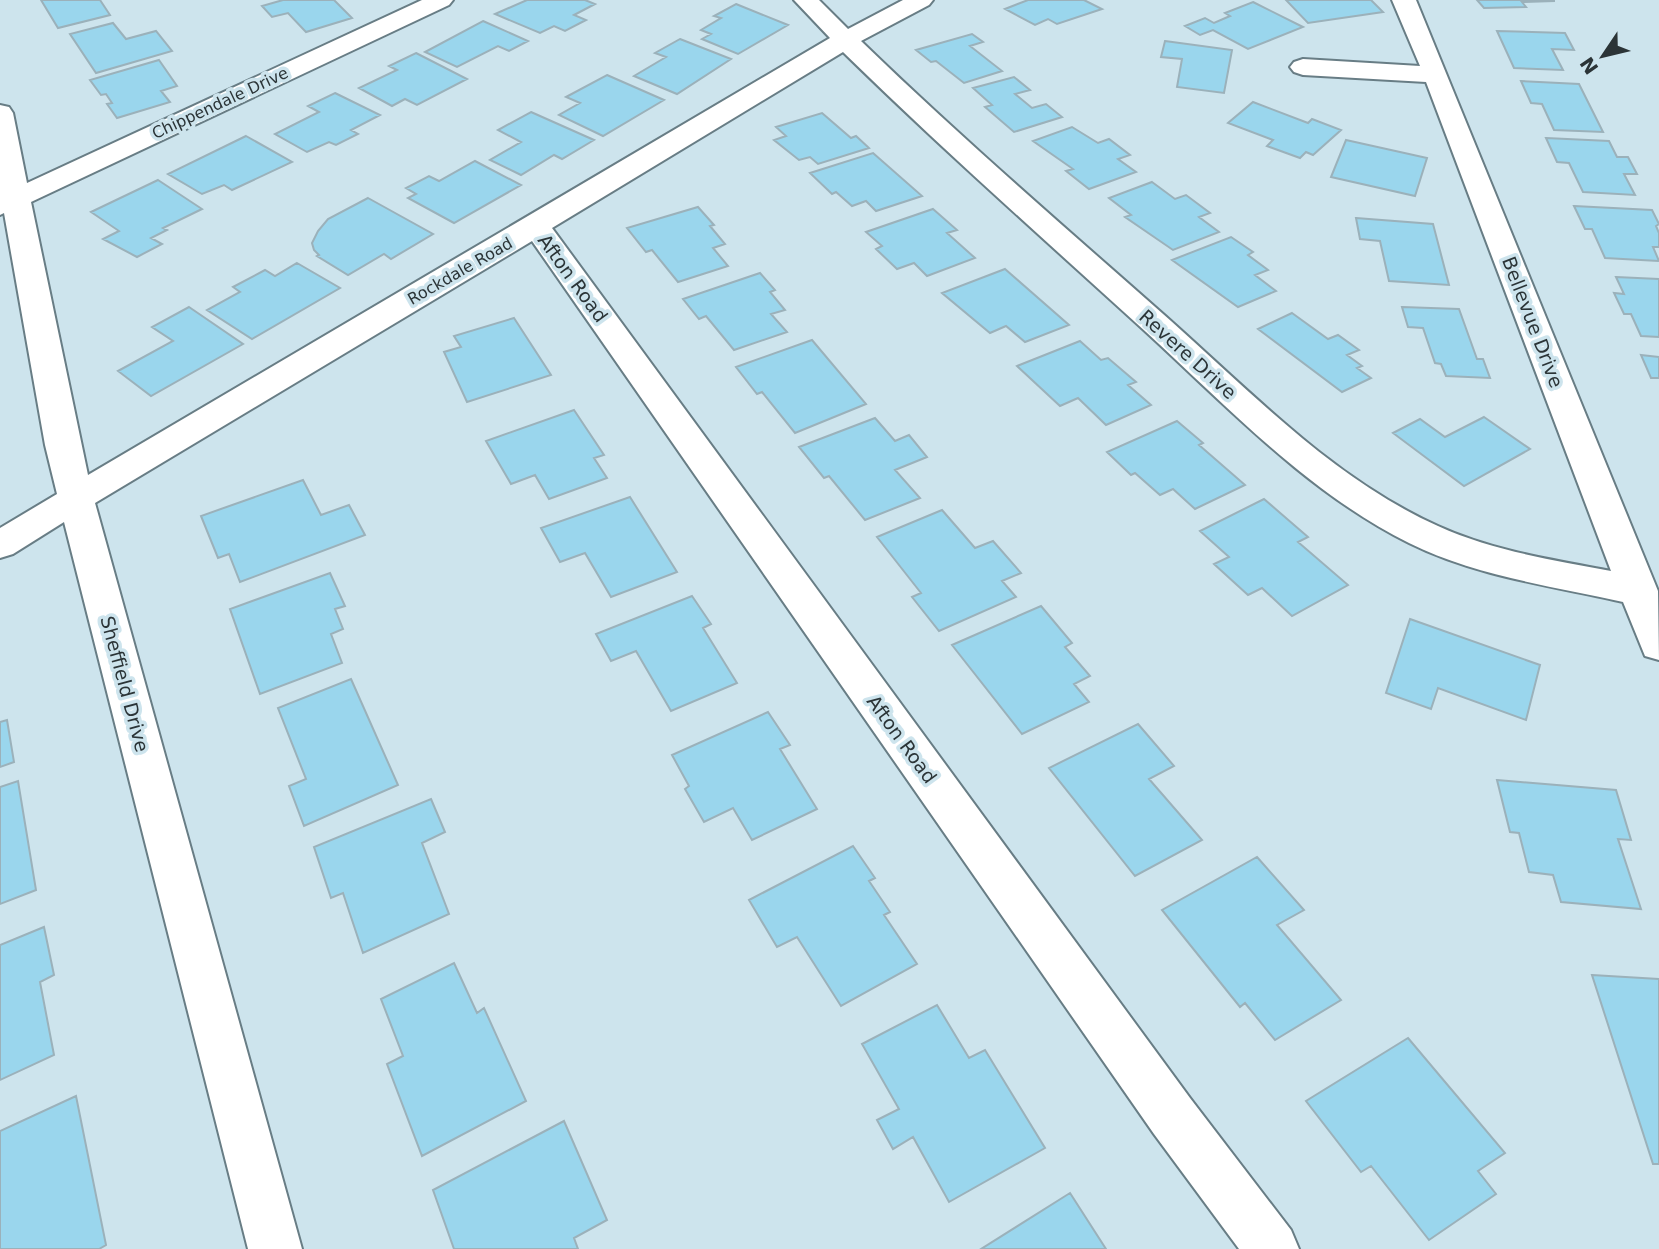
<svg xmlns="http://www.w3.org/2000/svg" width="1659" height="1249" font-family="'DejaVu Sans',sans-serif">
	<style>
		.building { fill: #9ad6ed; stroke: #9bb1ba; stroke-width: 2 }
		.lines { fill: none; stroke-linecap: round; stroke-linejoin: round }
		.minor-casing { stroke: #687d85; stroke-width: 4 }
		.minor { fill: #fff; fill-rule: evenodd }
		.labels { text-anchor: middle; dominant-baseline: central; stroke-width: 7; stroke-linejoin: round; paint-order: stroke }
		.far-street-label { font-size: 16px; fill: #2b3437; stroke: #cde4ed }
		.street-label { font-size: 19px; fill: #2b3437; stroke: #cde4ed }
	</style>
	<rect width="100%" height="100%" fill="#cde4ed"/>
	<!-- building -->
	<path class="building" d="M41,0H100L110,15L58,28Z
		M283,0H334L352,18L306,32L288,13L272,17L262,6Z
		M527,0H585L595,4L574,15L586,20L565,31L554,26L540,33L495,14Z
		M1028,0H1084L1102,9L1057,24L1048,19L1035,25L1005,9Z
		M1286,0H1371L1383,12L1308,23Z
		M1477,0H1554V1L1522,2L1526,7L1484,8Z
		M1253,2L1303,27L1248,49L1213,30L1200,35L1185,26L1205,18L1214,23L1230,16L1225,13Z
		M736,4L788,25L738,54L702,39L711,34L701,30L721,18L714,16Z
		M483,21L528,41L509,51L498,46L457,67L425,52Z
		M113,23L126,39L156,31L172,51L96,73L70,34Z
		M1497,31L1565,33L1574,50L1552,49L1563,70L1514,68Z
		M972,34L983,42L970,46L1002,71L964,83L936,61L931,62L916,50Z
		M680,39L731,59L677,94L634,76L666,57L655,53Z
		M1165,41L1232,50L1224,93L1177,87L1182,59L1161,57Z
		M416,53L467,79L417,105L405,99L392,106L359,88L397,70L389,66Z
		M159,60L177,86L161,91L170,102L117,118L107,104L112,103L106,94L101,95L90,80Z
		M607,75L664,100L603,136L559,115L580,103L566,97Z
		M1014,77L1030,90L1015,94L1032,108L1046,104L1062,117L1014,132L985,107L992,105L973,88Z
		M1521,81L1579,84L1603,132L1554,130L1542,104L1531,103Z
		M335,93L380,115L351,130L358,134L336,145L329,142L307,152L275,134L319,112L308,106Z
		M1253,102L1308,123L1312,119L1341,130L1313,155L1306,152L1300,158L1267,146L1273,140L1228,123Z
		M531,112L594,140L562,159L554,155L521,175L490,160L521,142L498,130Z
		M822,113L851,138L856,136L869,148L818,164L810,157L799,160L774,140L786,136L776,127Z
		M1072,127L1098,143L1109,139L1130,155L1118,159L1136,172L1089,189L1066,171L1073,169L1033,141Z
		M246,136L292,162L232,190L224,185L202,194L168,174Z
		M1546,138L1609,141L1617,157H1628L1637,174H1624L1635,195L1583,192L1569,163L1557,162Z
		M1346,140L1427,158L1415,196L1331,177Z
		M873,153L922,196L876,211L866,201L852,206L836,192L832,194L810,173Z
		M475,161L521,185L454,223L408,198L416,194L406,188L429,176L439,181Z
		M158,180L202,209L163,228L167,230L151,238L162,244L137,257L103,239L119,231L91,212Z
		M1152,182L1175,199L1186,195L1210,213L1199,217L1219,232L1173,250L1125,217L1131,215L1109,198Z
		M368,198L433,234L391,259L384,254L348,275L317,256L319,255L314,250L312,243L318,231L328,219Z
		M1574,206L1652,210L1659,224L1656,226L1659,233V247H1653L1659,261L1605,258L1592,229H1585Z
		M698,207L714,225L710,226L725,244L713,248L728,266L678,282L652,250L646,252L627,228Z
		M933,209L957,230L947,233L975,258L927,276L914,263L897,269L876,249L882,246L866,232Z
		M1356,218L1433,224L1449,285L1389,281L1380,241L1360,239Z
		M1231,237L1253,252L1248,255L1268,270L1255,275L1276,291L1238,307L1172,260Z
		M297,263L340,288L252,339L207,310L240,292L233,287L265,270L275,276Z
		M1005,269L1069,325L1025,342L1006,326L990,333L942,293Z
		M760,273L775,290L770,292L785,310L771,314L787,332L734,350L706,316L699,319L683,299Z
		M1616,277L1659,279V337L1641,336L1631,314H1624L1614,293L1624,294Z
		M189,307L243,344L151,396L118,371L173,341L152,327Z
		M1402,307L1459,309L1477,359H1483L1490,378L1446,376L1441,364L1435,363L1423,328L1408,327Z
		M1292,313L1328,339L1338,335L1359,350L1347,355L1362,366L1357,368L1371,378L1342,392L1258,329Z
		M514,318L551,375L467,402L444,352L461,347L454,336Z
		M812,340L866,404L795,433L762,392L757,394L736,367Z
		M1080,341L1101,360L1108,358L1136,382L1128,385L1151,405L1106,425L1078,398L1060,406L1017,366Z
		M1641,355L1659,357V378H1651Z
		M574,410L604,455L594,458L607,478L549,499L535,475L511,484L486,441Z
		M1484,417L1530,449L1464,486L1393,433L1420,419L1445,437Z
		M875,418L895,441L909,435L927,457L895,470L920,498L865,520L829,476L824,478L799,447Z
		M1177,421L1203,443L1199,445L1245,485L1195,509L1173,489L1160,495L1135,473L1131,475L1107,452Z
		M303,480L321,515L349,505L365,535L240,582L229,554L218,558L201,516Z
		M630,497L677,572L611,597L585,553L560,562L541,528Z
		M1264,499L1308,537L1298,542L1348,585L1292,616L1262,588L1248,595L1214,564L1229,557L1200,531Z
		M942,510L975,548L993,541L1021,573L1002,581L1016,597L939,631L912,597L921,593L877,537Z
		M330,573L345,606L335,609L343,629L331,634L342,663L260,694L230,609Z
		M692,596L711,624L703,628L737,683L671,711L636,651L611,661L596,634Z
		M1041,606L1072,643L1065,647L1090,676L1074,684L1089,702L1022,734L952,645Z
		M1410,619L1540,665L1526,720L1438,688L1431,709L1386,693Z
		M351,679L398,785L304,826L289,786L306,779L278,708Z
		M768,712L790,745L780,749L817,809L752,840L733,808L704,822L685,789L689,786L672,755Z
		M7,720L14,762L0,767V722Z
		M1138,724L1174,766L1149,779L1202,840L1135,876L1049,768Z
		M1497,780L1616,790L1631,840L1618,839L1641,909L1561,902L1553,875L1529,872L1519,833L1510,832Z
		M18,781L36,890L0,904V787Z
		M431,799L445,832L422,843L449,914L363,953L343,893L331,898L314,847Z
		M853,846L875,878L869,881L890,912L884,915L917,964L841,1006L797,937L777,947L749,900Z
		M1257,857L1304,910L1277,925L1341,1000L1275,1040L1245,1003L1240,1007L1162,910Z
		M44,927L54,975L40,982L54,1055L0,1080V945Z
		M454,963L477,1013L484,1008L526,1101L422,1156L387,1064L403,1056L381,999Z
		M1592,975L1659,979V1164H1653Z
		M937,1005L969,1058L985,1050L1045,1148L949,1202L913,1137L893,1149L877,1120L899,1109L862,1044Z
		M1408,1038L1505,1153L1478,1171L1496,1194L1429,1240L1371,1166L1361,1172L1306,1101Z
		M76,1096L106,1245L99,1249H0V1131Z
		M564,1121L607,1220L574,1238L578,1249H454L433,1190Z
		M1070,1193L1106,1249H981Z"/>
	<g class="lines">
		<!-- minor casing -->
		<g class="minor-casing">
			<path id="minor" d="M422,0H453L449,5L31,202L88,475L830,38L794,0H819L848,29L903,0H933L929,5L861,41C961,138 1067,229 1171,321C1254,395 1335,480 1438,526C1493,551 1553,560 1611,571L1426,82L1303,75L1294,72L1290,67L1294,62L1303,59L1420,66L1392,0H1416L1658,591L1659,660L1645,656L1623,602C1552,586 1475,576 1409,543C1307,492 1229,408 1146,332C1044,239 941,148 843,52L552,228L1190,1098L1291,1230L1299,1249H1239L1154,1134L532,241L95,503L302,1249H248L64,522L13,554L0,558V528L57,494L45,445L4,213L0,215V105L9,107L13,113L27,183Z"/>
		</g>
		<!-- minor -->
		<use href="#minor" class="minor"/>
	</g>
	<g class="labels">
		<!-- far-street labels -->
		<g class="far-street-label">
			<text transform="translate(220 103) rotate(-25)">Chippendale Drive</text>
			<text transform="translate(460 271) rotate(-30)">Rockdale Road</text>
		</g>
		<!-- street labels -->
		<g class="street-label">
			<text transform="translate(573 278) rotate(54)">Afton Road</text>
			<text transform="translate(1533 322) rotate(69)">Bellevue Drive</text>
			<text transform="translate(1188 354) rotate(42)">Revere Drive</text>
			<text transform="translate(125 684) rotate(75)">Sheffield Drive</text>
			<text transform="translate(902 739) rotate(54)">Afton Road</text>
		</g>
	</g>
	<!-- north arrow -->
	<g transform="translate(1603 56) rotate(235)" stroke="#cde4ed" stroke-width="5" paint-order="stroke">
	<path d="M0-5L12 26L0 18L-12 26Z" fill="#2b3437"/>
	<text y="-10" font-size="19" font-weight="bold" text-anchor="middle" fill="#2b3437">N</text>
	</g>
</svg>
